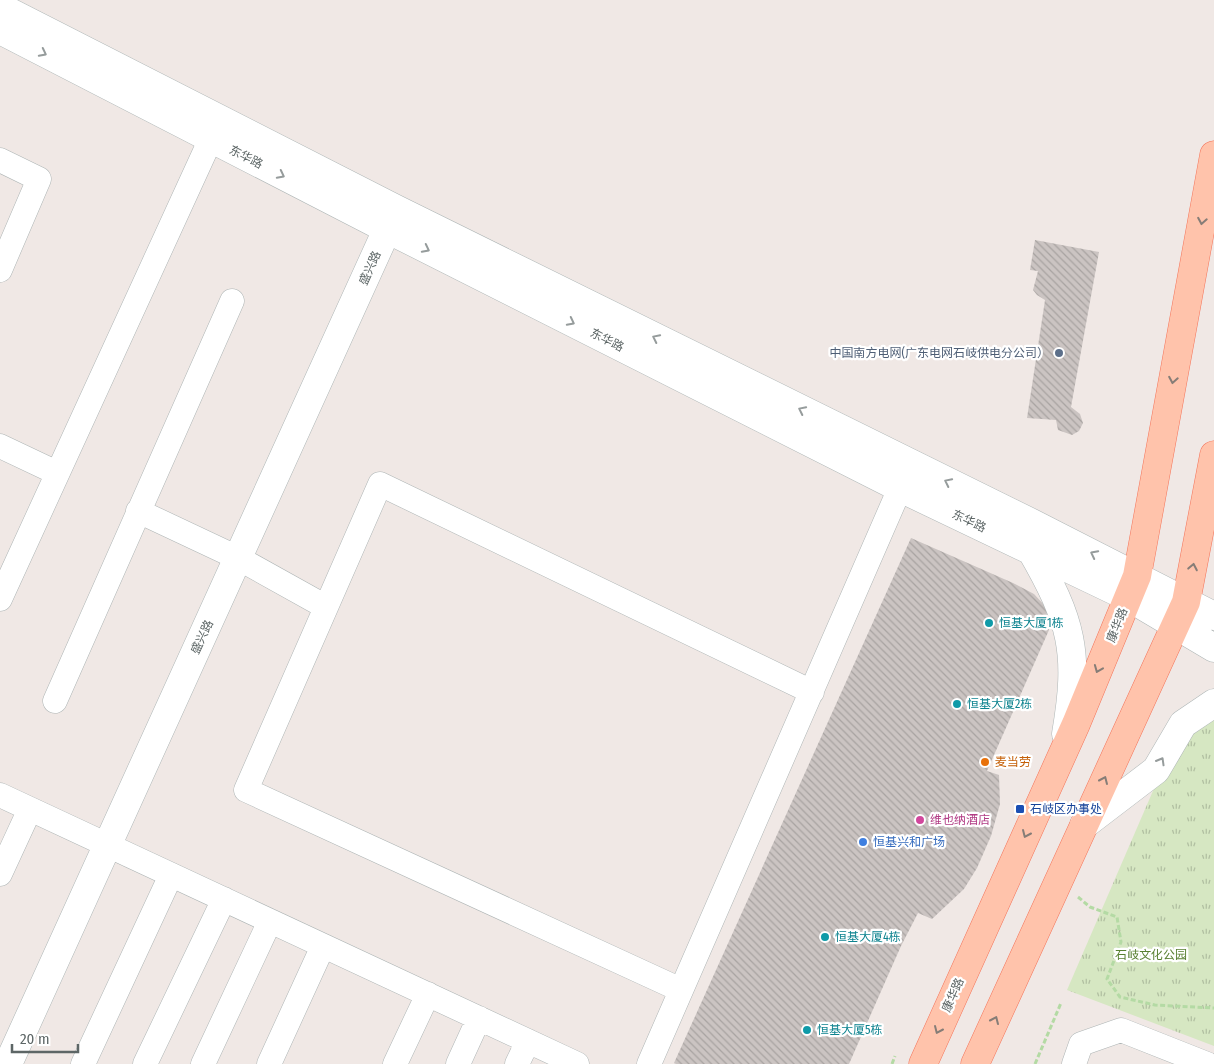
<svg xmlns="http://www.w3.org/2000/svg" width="1214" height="1064" font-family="'Fira Sans Condensed','Noto Sans SC',sans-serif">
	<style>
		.park { fill: url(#park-tufts) }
		.building { fill: url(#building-back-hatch) }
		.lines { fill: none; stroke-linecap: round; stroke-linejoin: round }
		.street-casing { stroke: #aeb5b5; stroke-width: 25 }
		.secondary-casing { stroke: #aeb6b6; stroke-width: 29 }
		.primary-casing { stroke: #f4745a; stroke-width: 29 }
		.path { stroke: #b4daa4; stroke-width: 3; stroke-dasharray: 5 2.5; stroke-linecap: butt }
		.street { stroke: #fff; stroke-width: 24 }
		.secondary { stroke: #fff; stroke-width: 28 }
		.primary { stroke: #ffc3ab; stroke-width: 28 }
		.oneway { stroke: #969c9c }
		.oneway2 { stroke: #867d77 }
		.service-dot { fill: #5c6f8a; stroke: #fff; stroke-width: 2 }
		.culture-dot { fill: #0f9aa8; stroke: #fff; stroke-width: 2 }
		.food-dot { fill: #e8710a; stroke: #fff; stroke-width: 2 }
		.transit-dot { fill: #1a4fb4; stroke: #fff; stroke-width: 2 }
		.hotel-dot { fill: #d1479c; stroke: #fff; stroke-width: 2 }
		.shop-dot { fill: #3f7fe0; stroke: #fff; stroke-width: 2 }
		.labels { text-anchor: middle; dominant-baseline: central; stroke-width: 4.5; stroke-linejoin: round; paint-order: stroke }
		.street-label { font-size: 12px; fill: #5d6666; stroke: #fff }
		.service-label { font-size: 12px; fill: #4e5e75; stroke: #fff; text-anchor: end }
		.culture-label { font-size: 12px; fill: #0d838f; stroke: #fff; text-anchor: start }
		.food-label { font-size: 12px; fill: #c56008; stroke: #fff; text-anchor: start }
		.transit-label { font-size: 12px; fill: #164399; stroke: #fff; text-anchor: start }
		.hotel-label { font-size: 12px; fill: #b23c85; stroke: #fff; text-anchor: start }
		.shop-label { font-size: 12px; fill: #366cbe; stroke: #fff; text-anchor: start }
		.park-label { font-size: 12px; fill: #598032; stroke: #fff }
	</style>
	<defs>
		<pattern id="park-tufts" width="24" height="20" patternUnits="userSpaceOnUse" patternTransform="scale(1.25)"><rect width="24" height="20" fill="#d6e7c2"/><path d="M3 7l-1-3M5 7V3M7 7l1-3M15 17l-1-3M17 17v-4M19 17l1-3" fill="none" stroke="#b1bfa1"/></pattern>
		<pattern id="building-back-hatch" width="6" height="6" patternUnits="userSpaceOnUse" patternTransform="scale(1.25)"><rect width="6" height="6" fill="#cbc4c2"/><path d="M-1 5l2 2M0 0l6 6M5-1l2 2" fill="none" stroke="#a8a3a1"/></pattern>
	</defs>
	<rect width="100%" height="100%" fill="#f0e8e5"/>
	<!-- park -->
	<path class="park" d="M1214,709V1046L1067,990L1165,763Z"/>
	<!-- building -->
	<path class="building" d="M1035,240L1099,252L1071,407L1080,414L1083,423L1079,431L1072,435L1058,430L1056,420L1027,418L1045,300L1037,295L1033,290L1038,271L1030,270Z
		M911,538L1013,583L1034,594L1046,607L1049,630L987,771L999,775L1000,804L991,836L977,868L964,889L932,919L918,913L901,946L849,1064H676L674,1063Z"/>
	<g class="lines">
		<!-- street casing -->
		<g class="street-casing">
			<path id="street" d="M0,160L39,179L0,270
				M0,446L57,473
				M138,511L238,558L326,607
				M0,599L219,121
				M55,701L232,301
				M0,795L577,1064
				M0,874L30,809
				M681,990L246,790L380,484L812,692
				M83,1064L171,875
				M145,1064L224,899
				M203,1064L270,921
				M269,1064L323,946
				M395,1064L428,994
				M458,1064L479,1018
				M517,1064L528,1041
				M649,1064L907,472
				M1074,1064L1081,1044L1121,1030L1207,1064"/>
		</g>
		<!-- secondary casing -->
		<g class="secondary-casing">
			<path id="secondary" d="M0,7L396,209L1032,523L1214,616
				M0,30L387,229L900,488L1128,597L1214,648
				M1031,550C1072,621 1080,652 1066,734
				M1084,825L1156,770L1183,724L1214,703
				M8,1064L395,212"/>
		</g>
		<!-- primary casing -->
		<g class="primary-casing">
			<path id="primary" d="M923,1064L1076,724L1137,576L1214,155
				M975,1064L1186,602L1214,455"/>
		</g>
		<!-- path -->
		<path class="path" d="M1078,897L1090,907L1117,917L1121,942L1107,979L1120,997L1155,1005L1214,1008
			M892,1064L895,1056
			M1035,1064L1061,1003"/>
		<!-- street -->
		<use href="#street" class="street"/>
		<!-- secondary -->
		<use href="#secondary" class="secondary"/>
		<!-- primary -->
		<use href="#primary" class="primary"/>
	</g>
	<!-- one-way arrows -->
	<defs><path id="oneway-chevron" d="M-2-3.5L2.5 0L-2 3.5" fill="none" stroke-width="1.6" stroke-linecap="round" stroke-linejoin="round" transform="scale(1.25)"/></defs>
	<g class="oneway">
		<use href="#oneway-chevron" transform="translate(43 53) rotate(27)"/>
		<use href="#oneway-chevron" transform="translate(281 175) rotate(27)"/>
		<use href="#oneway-chevron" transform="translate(426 249) rotate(27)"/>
		<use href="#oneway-chevron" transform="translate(571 322) rotate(27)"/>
		<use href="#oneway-chevron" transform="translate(656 338) rotate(-154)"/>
		<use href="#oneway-chevron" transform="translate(802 410) rotate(-154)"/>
		<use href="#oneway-chevron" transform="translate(948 482) rotate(-154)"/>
		<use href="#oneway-chevron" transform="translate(1094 554) rotate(-153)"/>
		<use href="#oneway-chevron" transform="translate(1161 761) rotate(-60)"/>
	</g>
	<g class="oneway2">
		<use href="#oneway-chevron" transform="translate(1202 221) rotate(100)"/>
		<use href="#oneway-chevron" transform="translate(1173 380) rotate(100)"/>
		<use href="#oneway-chevron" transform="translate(1193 567) rotate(-79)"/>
		<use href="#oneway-chevron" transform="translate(1098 669) rotate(112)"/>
		<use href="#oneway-chevron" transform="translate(1104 780) rotate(-66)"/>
		<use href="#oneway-chevron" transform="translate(1026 834) rotate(114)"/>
		<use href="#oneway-chevron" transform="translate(995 1020) rotate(-66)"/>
		<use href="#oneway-chevron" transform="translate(938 1030) rotate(114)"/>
	</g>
	<!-- markers -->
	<circle class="service-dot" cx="1059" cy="353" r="5"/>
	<g class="culture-dot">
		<circle cx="989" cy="623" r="5"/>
		<circle cx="957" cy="704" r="5"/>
		<circle cx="825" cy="937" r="5"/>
		<circle cx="807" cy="1030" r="5"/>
	</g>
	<circle class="food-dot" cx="985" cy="762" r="5"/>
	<rect class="transit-dot" x="1015" y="804" width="10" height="10" rx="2.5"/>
	<circle class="hotel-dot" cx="920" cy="820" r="5"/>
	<circle class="shop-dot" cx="863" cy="842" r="5"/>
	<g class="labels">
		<!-- street labels -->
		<g class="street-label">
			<text transform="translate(246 157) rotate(27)">东华路</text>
			<text transform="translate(370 268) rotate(-66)">盛兴路</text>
			<text transform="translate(607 340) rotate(27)">东华路</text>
			<text transform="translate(969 521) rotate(25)">东华路</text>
			<text transform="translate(1117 625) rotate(-68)">康华路</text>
			<text transform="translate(202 637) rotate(-65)">盛兴路</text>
			<text transform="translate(953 995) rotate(-66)">康华路</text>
		</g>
		<!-- service labels -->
		<g class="service-label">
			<text x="1049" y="353">中国南方电网(广东电网石岐供电分公司）</text>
		</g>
		<!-- culture labels -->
		<g class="culture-label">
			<text x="999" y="623">恒基大厦1栋</text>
			<text x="967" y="704">恒基大厦2栋</text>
			<text x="835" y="937">恒基大厦4栋</text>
			<text x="817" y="1030">恒基大厦5栋</text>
		</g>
		<!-- food labels -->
		<g class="food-label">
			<text x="995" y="762">麦当劳</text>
		</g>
		<!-- transit labels -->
		<g class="transit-label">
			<text x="1030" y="809">石岐区办事处</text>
		</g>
		<!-- hotel labels -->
		<g class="hotel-label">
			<text x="930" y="820">维也纳酒店</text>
		</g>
		<!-- shop labels -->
		<g class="shop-label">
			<text x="873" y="842">恒基兴和广场</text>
		</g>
		<!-- park labels -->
		<g class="park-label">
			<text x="1151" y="955">石岐文化公园</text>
		</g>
	</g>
	<!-- scale -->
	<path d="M12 1044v8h66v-8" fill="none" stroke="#5d6666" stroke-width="2.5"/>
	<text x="20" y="1044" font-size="15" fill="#5d6666" stroke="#ffffff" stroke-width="4" paint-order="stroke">20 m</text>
</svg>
